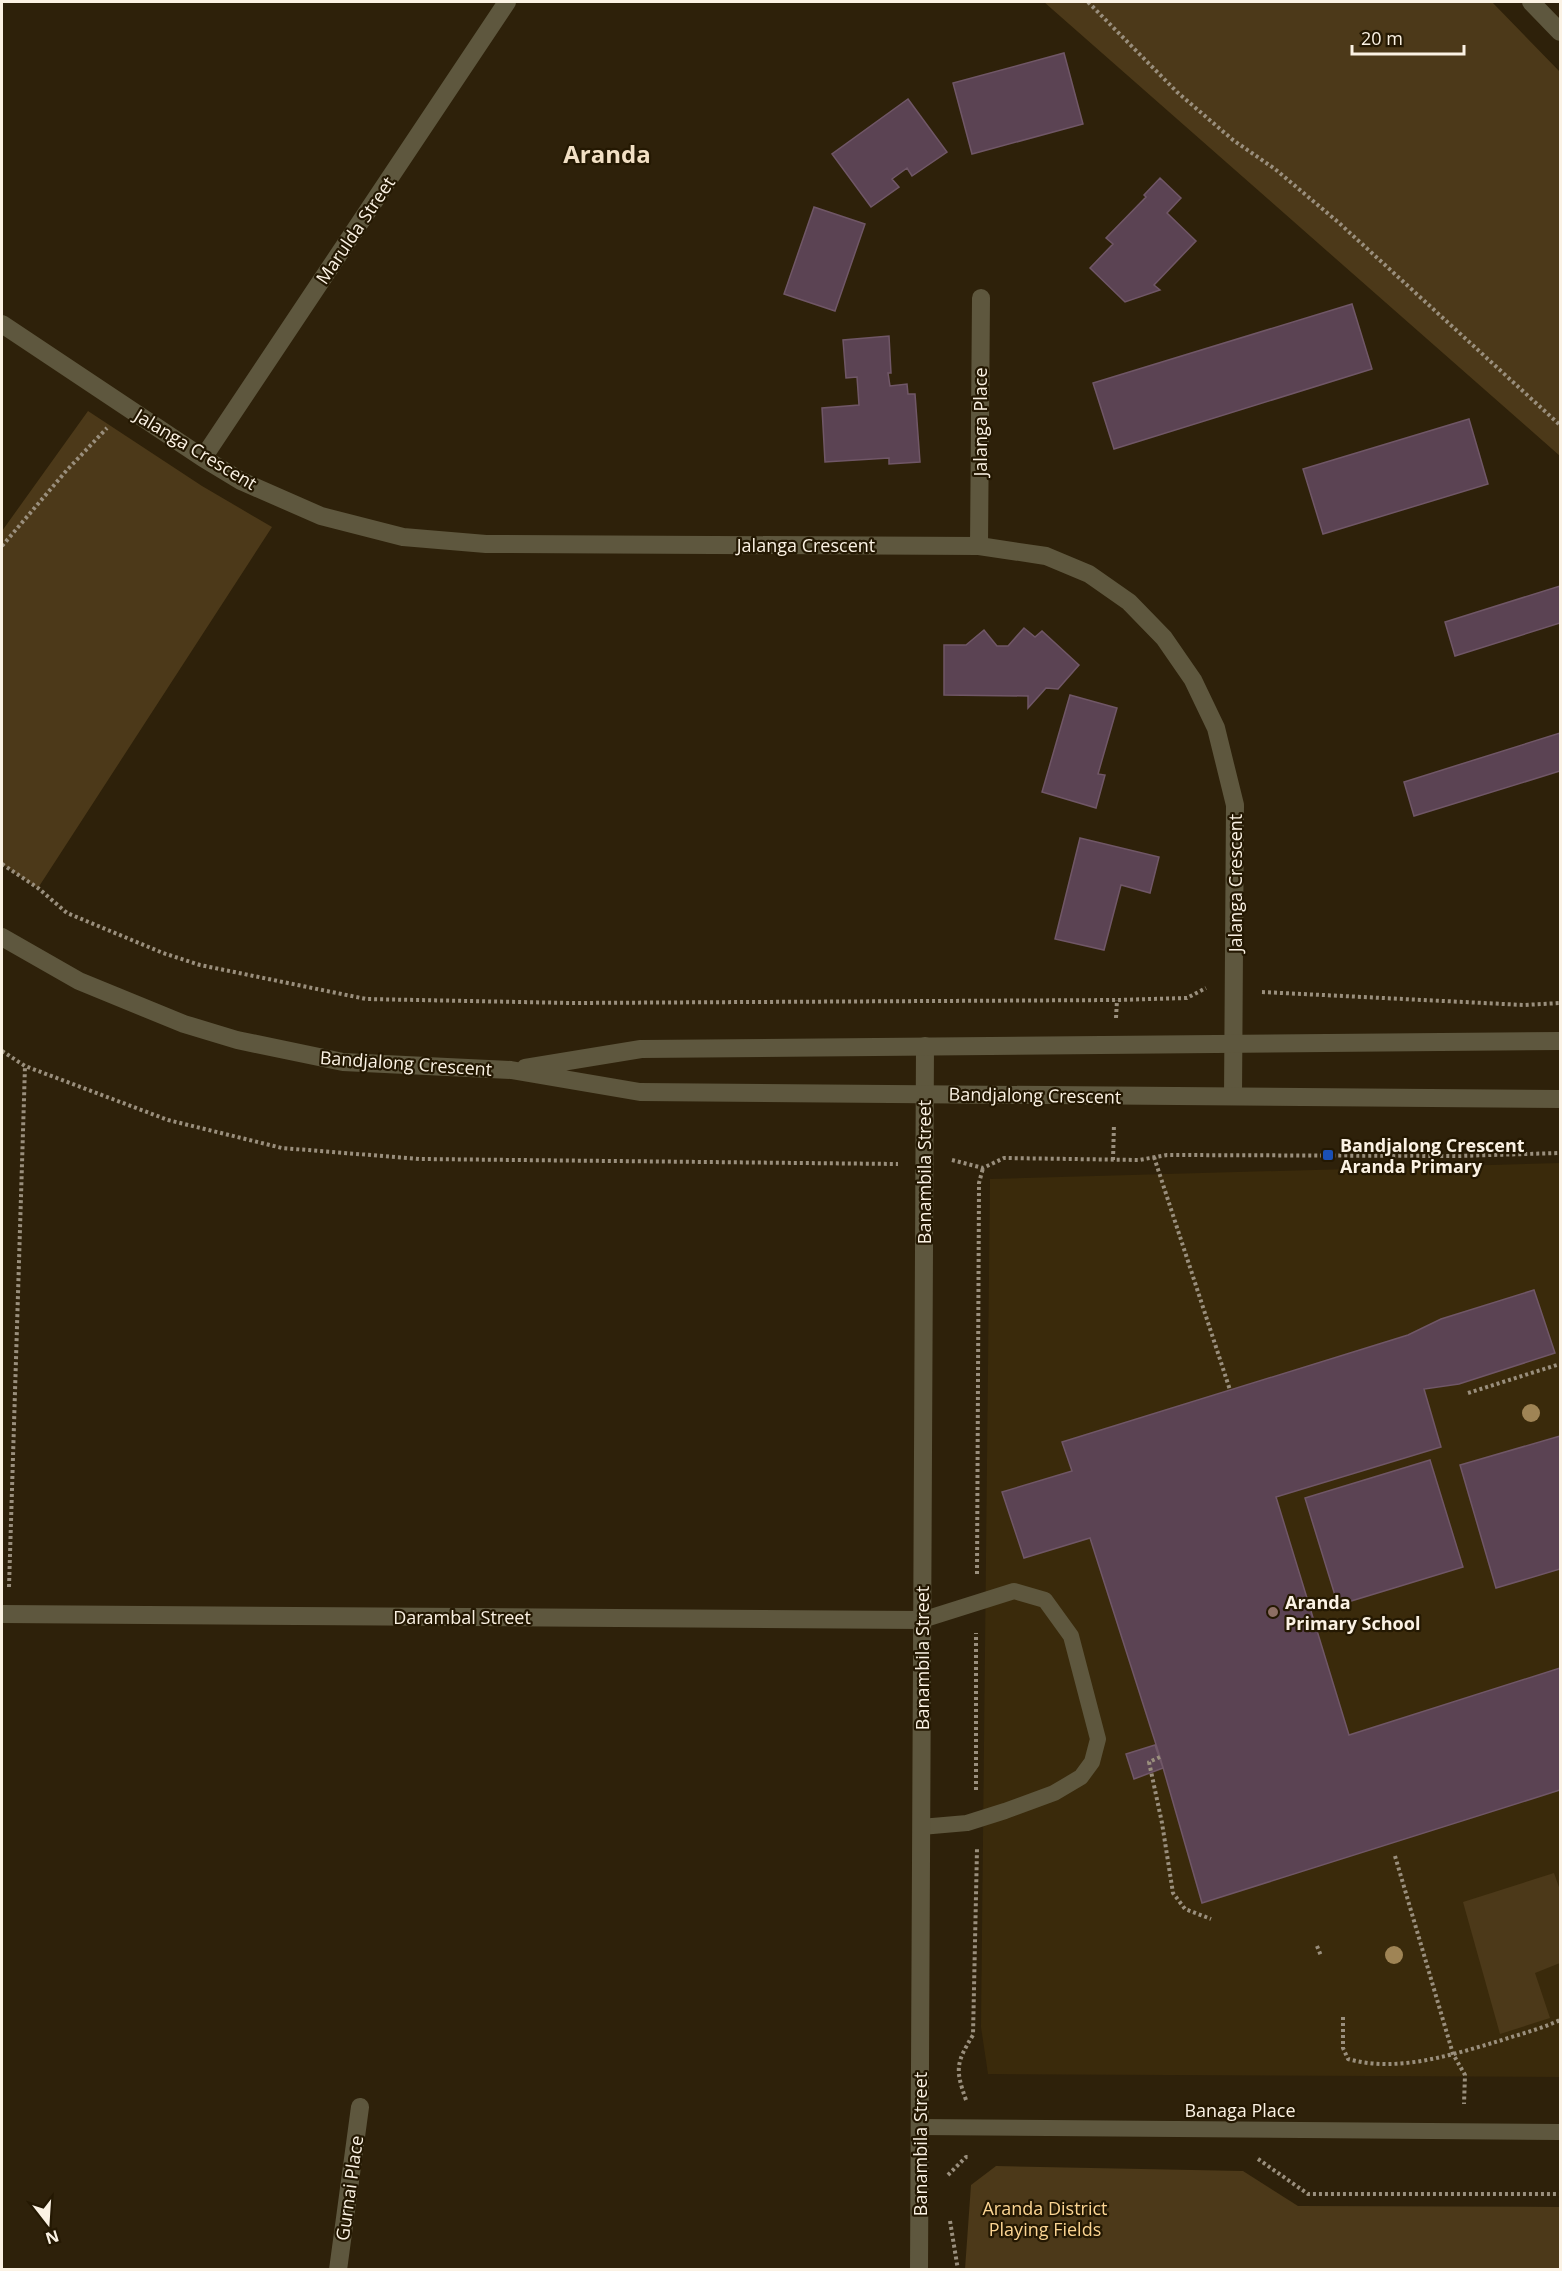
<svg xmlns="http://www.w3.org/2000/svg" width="1562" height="2271" font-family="'Open Sans',sans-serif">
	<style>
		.built { fill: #3a2a0b }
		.green { fill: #4c3919 }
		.building { fill: #5b4353; stroke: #705767; stroke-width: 1.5 }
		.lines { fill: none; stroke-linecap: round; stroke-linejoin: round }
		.path { stroke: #9a8f7d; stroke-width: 4; stroke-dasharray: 3 3; stroke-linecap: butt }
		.service { stroke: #5e573e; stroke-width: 16 }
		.minor { stroke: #5e573e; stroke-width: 18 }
		.tertiary { stroke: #5e573e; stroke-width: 18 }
		.tree { fill: #9f8455 }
		.transit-dot { fill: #1a4fb4; stroke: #241802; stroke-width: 2 }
		.education-dot { fill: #8d6e63; stroke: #241802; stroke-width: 2 }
		.labels { text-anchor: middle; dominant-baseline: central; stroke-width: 4.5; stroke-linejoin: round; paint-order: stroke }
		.street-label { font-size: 18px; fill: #fbf2e4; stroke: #241802 }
		.poi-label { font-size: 18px; font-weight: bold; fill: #fbf2e4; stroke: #241802; text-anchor: start }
		.park-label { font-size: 18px; fill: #fcd593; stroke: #241802 }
		.district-label { font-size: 24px; font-weight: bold; fill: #f2e0c5; stroke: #241802 }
	</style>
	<rect width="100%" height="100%" fill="#2e210a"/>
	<!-- built -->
	<path class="built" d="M1560,1163V2077L988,2074L981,2027L990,1179Z"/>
	<!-- green -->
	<path class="green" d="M1044,2H1492L1560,72V456Z
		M88,411L202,486L272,527L38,888L2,864V531Z
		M1554,1873L1560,1890V1963L1535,1973L1550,2018L1500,2034L1463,1902Z
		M996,2166L1243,2171L1298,2206L1560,2207V2269H965L971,2185Z"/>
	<!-- building -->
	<path class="building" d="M1064,53L1083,124L972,154L953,83Z
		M908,99L947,152L912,176L907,168L892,179L899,187L871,207L832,154Z
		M1160,178L1181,198L1167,213L1196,241L1154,285L1160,290L1125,302L1090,268L1113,244L1106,238L1146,197L1144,195Z
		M814,207L865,224L835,311L784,294Z
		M1352,304L1372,369L1114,449L1093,383Z
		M889,336L891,373H888L890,386L907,384L908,394H915L920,462L889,464V458L825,462L822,408L859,405L857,377L846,378L843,340Z
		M1469,419L1488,484L1323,534L1303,469Z
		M1560,586V623L1455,656L1445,622Z
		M1024,628L1035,637L1042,631L1079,665L1058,689L1046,688L1028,708V696L944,695V645H966L984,630L997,646H1008Z
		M1070,695L1117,708L1098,774L1105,775L1096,808L1042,792Z
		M1560,733V771L1414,816L1404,782Z
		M1080,838L1159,857L1150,893L1121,885L1104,950L1055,939Z
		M1534,1290L1555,1353L1459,1384L1424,1389L1441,1447L1276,1497L1349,1735L1560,1668V1790L1202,1903L1160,1757L1090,1538L1024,1558L1002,1492L1072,1471L1062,1442L1408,1335L1441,1319Z
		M1560,1436V1569L1496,1588L1460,1465Z
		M1430,1460L1463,1567L1338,1605L1305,1498Z
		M1155,1745L1163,1768L1134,1779L1126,1754Z"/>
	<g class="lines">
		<!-- path -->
		<path class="path" d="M1088,2L1177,92L1233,140L1275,169L1338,222L1560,425
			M2,546L67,470L107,428
			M2,864L38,888L67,913L163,953L200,965L366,999L571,1003L1117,1000L1187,998L1206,988
			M1262,992L1524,1005L1560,1003
			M1116,1018L1117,1000
			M2,1051L25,1066L168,1120L282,1148L420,1159L898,1164
			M1154,1157L1230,1390
			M952,1160L983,1168L1004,1158L1139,1160L1167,1155L1458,1156L1560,1153
			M1113,1160L1114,1124
			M1468,1393L1560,1364
			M977,1574L979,1183L983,1168
			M9,1587L25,1066
			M1160,1757L1149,1762L1162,1823L1173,1893L1185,1909L1211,1919
			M976,1790V1633
			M1395,1856L1453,2054L1465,2075L1464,2104
			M1317,1946L1321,1956
			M1343,2017V2048L1348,2059C1397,2073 1451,2055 1499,2041C1520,2034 1541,2029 1560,2020
			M966,2100C955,2069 956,2063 973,2035L977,1849
			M1258,2159L1308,2194H1560
			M948,2175L966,2157H969
			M950,2221L958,2270"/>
		<!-- service -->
		<path class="service" d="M921,1827L967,1823L1005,1811L1054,1793L1081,1777L1092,1762L1098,1739L1071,1636L1045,1600L1014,1591L922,1620
			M920,2127L1560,2132"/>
		<!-- minor -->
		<path class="minor" d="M1531,2L1560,32
			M2,324L203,458L241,481L321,516L403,537L486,544L979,546L1046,556L1089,574L1129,602L1164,638L1193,680L1216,728L1235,805L1233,1096
			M203,458L507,2
			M979,546L981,298
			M2,1614L922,1620
			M338,2270L360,2107
			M919,2270L925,1046"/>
		<!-- tertiary -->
		<path class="tertiary" d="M2,937L79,981L184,1024L237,1040L343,1062L511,1070L640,1092L1560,1099
			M525,1068L641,1049L1560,1041"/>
	</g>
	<!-- trees -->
	<g class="tree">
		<circle cx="1531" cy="1413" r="9"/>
		<circle cx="1394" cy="1955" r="9"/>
	</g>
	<!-- markers -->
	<rect class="transit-dot" x="1322" y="1149" width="12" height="12" rx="3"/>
	<circle class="education-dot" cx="1273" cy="1612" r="6"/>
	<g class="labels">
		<!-- street labels -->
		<g class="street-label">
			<text transform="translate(355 230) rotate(-56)">Marulda Street</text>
			<text transform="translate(980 422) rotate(-90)">Jalanga Place</text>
			<text transform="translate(196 449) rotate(31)">Jalanga Crescent</text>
			<text x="806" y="545">Jalanga Crescent</text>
			<text transform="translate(1235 883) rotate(-90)">Jalanga Crescent</text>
			<text transform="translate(406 1063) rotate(4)">Bandjalong Crescent</text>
			<text transform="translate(1035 1095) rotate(1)">Bandjalong Crescent</text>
			<text transform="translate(924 1172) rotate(-90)">Banambila Street</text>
			<text x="462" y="1617">Darambal Street</text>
			<text transform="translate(922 1658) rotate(-90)">Banambila Street</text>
			<text x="1240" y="2110">Banaga Place</text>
			<text transform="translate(920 2144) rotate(-90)">Banambila Street</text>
			<text transform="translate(349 2188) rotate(-82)">Gurnai Place</text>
		</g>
		<!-- poi labels -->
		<g class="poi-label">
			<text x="1340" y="1145">Bandjalong Crescent<tspan x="1340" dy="21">Aranda Primary</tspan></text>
			<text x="1285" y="1602">Aranda<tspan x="1285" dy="21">Primary School</tspan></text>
		</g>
		<!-- park labels -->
		<g class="park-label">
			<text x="1045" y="2208">Aranda District<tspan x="1045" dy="21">Playing Fields</tspan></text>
		</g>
		<!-- district labels -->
		<g class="district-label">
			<text x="607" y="153">Aranda</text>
		</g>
	</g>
	<!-- border -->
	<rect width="1562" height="2271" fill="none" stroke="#fbf2e4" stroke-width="6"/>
	<!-- north arrow -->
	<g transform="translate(48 2223) rotate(163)" stroke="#241802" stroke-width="4.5" paint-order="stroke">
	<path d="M0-4.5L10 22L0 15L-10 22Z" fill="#fbf2e4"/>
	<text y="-9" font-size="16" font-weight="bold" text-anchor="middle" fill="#fbf2e4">N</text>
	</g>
	<!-- scale -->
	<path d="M1352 45v9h112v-9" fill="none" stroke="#fbf2e4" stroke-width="3"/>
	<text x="1361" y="45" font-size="18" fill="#fbf2e4" stroke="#241802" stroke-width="4.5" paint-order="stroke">20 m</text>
</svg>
